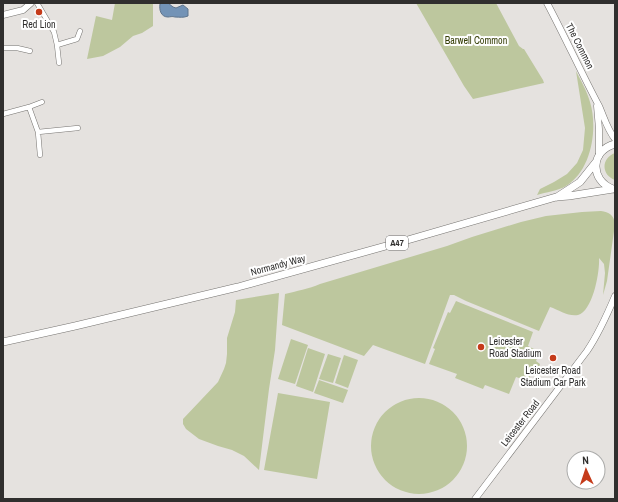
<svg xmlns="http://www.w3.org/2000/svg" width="618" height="502" font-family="'Archivo Narrow',sans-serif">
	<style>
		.green { fill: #bdc79e }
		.water { fill: #7393b6; stroke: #5f758d }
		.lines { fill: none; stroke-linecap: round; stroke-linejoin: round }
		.street-casing { stroke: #767471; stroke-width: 5.5 }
		.secondary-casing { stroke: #767471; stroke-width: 7 }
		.primary-casing { stroke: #767471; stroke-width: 8 }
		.street { stroke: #fff; stroke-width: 4.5 }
		.secondary { stroke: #fff; stroke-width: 6 }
		.primary { stroke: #fff; stroke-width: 7 }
		.poi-dot { fill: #c53b1a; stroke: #fff; stroke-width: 1.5 }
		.labels { text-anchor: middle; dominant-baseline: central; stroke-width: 4; stroke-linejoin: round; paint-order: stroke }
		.shield { fill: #fff; stroke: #6e6d6d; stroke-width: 1 }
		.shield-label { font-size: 9px; font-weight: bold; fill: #302f2e }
		.poi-label { font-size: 10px; fill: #302f2e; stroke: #fff }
		.park-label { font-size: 10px; fill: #363e07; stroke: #fff }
		.street-label { font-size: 10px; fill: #302f2e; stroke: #fff }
	</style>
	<rect width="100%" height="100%" fill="#e5e2df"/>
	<!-- green -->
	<path class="green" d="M115,3H153V26L142,33L133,36L120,47L103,56L87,59L96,16L112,20Z
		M416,3H496L519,46L523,49H524L543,80L544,83L473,99L464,86Z
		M576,71C581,81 587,91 590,102C598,128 592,170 566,186C558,191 546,192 537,195L540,189L554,182L567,174L577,163L583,150L585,128Z
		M615,153V180C601,175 601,158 615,153Z
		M601,211C609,212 614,215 615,224L607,281L603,295L605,273L604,264L599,258C600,271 593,311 578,315C569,317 559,310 550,307L539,331L466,301L454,295H450L425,364L373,345L364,356L282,325L285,294C296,291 309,289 320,284L447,246L472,237L521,222L546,216L582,212Z
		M279,293L275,350L269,389L259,470L244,456L232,450L218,446L199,439L186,429L183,424V419L218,382L224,369L226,363L227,354V338L235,312L236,300Z
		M456,301L533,332L528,346L540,352L536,361L540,364L537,373L532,371L528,381L516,377L509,394L485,385L483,389L455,378L457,374L429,364L435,349L433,348L448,312L450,313Z
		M291,339L308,345L295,384L278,379Z
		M308,348L325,354L313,392L296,386Z
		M328,354L341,358L333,383L319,379Z
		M344,355L358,360L348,388L335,383Z
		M319,380L348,390L343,403L314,393Z
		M278,393L330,402L317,479L264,470Z
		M371 446a48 48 0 1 1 96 0a48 48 0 1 1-96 0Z"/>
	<!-- water -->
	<path class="water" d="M162,3H168L173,7L176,8L183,5L188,9V16C183,18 180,17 175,17C172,16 170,17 168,17C161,17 159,10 160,4Z"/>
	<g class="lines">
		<!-- street casing -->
		<g class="street-casing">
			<path id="street" d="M37,3L54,32L57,45L59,63
				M57,45L77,39L80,31
				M3,48H17L30,51
				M29,107L38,132L40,155
				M3,114L29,107L42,102
				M38,132L78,128"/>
		</g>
		<!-- secondary casing -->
		<g class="secondary-casing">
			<path id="secondary" d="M547,3C565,37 581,72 599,106C604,117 607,129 615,139
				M3,15L23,10L31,3
				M597,106L599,129V156
				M475,499L587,351C599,333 607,315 615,296"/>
		</g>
		<!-- primary casing -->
		<g class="primary-casing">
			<path id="primary" d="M613,189C589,180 591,150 615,144
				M557,197L580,182L596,162
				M3,342L75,326L238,287L411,239L556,197L569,196L613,189"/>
		</g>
		<!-- street -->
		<use href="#street" class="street"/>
		<!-- secondary -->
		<use href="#secondary" class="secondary"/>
		<!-- primary -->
		<use href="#primary" class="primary"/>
	</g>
	<!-- markers -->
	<g class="poi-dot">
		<circle cx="39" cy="12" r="4"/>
		<circle cx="481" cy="347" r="4"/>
		<circle cx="553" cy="358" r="4"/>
	</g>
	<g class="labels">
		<!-- shield labels -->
		<rect class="shield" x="386" y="236" width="22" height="14" rx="3"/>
		<g class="shield-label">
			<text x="397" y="243">A47</text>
		</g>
		<!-- poi labels -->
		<g class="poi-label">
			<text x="39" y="24">Red Lion</text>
			<text x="489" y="341" text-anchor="start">Leicester<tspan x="489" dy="12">Road Stadium</tspan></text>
			<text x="553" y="370">Leicester Road<tspan x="553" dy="12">Stadium Car Park</tspan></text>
		</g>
		<!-- park labels -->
		<g class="park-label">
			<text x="476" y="40">Barwell Common</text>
		</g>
		<!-- street labels -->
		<g class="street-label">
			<text transform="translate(580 46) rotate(63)">The Common</text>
			<text transform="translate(278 265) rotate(-15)">Normandy Way</text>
			<text transform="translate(520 423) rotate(-52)">Leicester Road</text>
		</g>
	</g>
	<!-- border -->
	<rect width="618" height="502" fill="none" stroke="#302f2e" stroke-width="8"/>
	<!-- north arrow -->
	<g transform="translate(586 470) rotate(357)"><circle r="19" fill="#ffffff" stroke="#acacab"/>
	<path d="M0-3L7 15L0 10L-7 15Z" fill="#c53b1a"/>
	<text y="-6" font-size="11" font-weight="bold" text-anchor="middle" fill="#302f2e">N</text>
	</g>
</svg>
